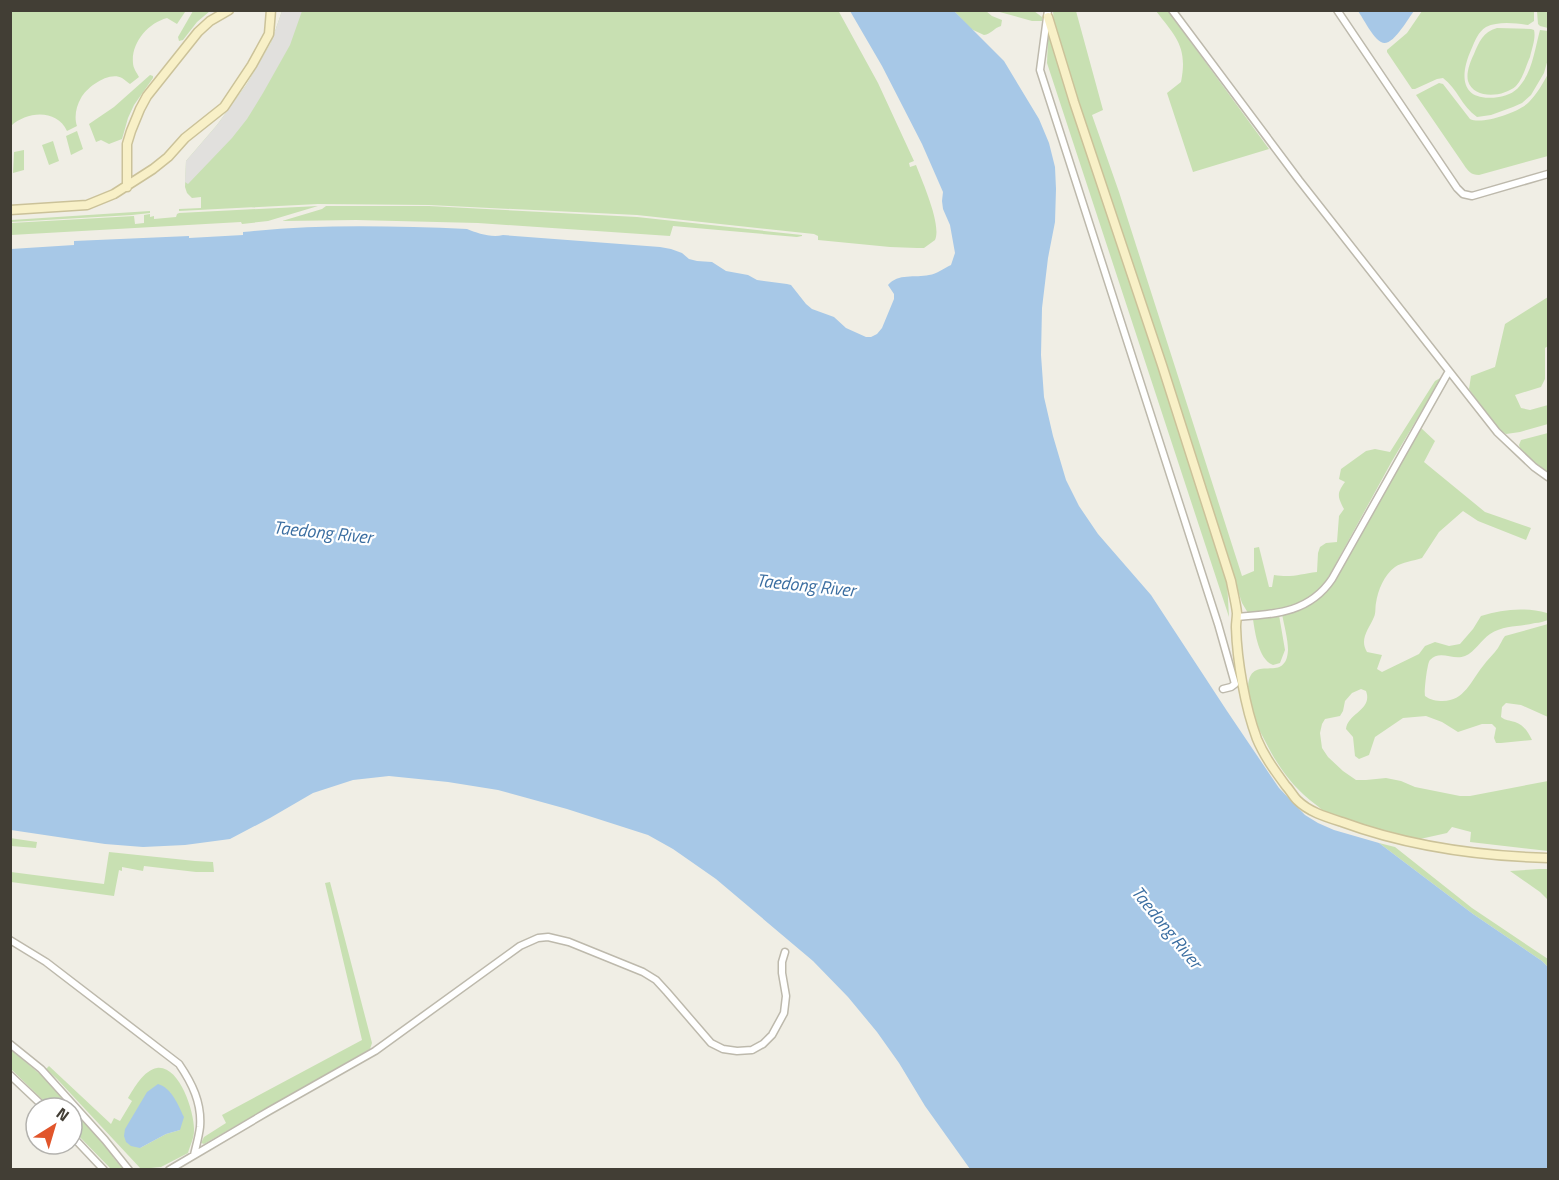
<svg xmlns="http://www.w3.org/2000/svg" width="1559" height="1180" font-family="'Titillium Web',sans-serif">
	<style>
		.green { fill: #c8e0b2; fill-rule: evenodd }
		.parking { fill: #e1e0dd }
		.water { fill: #a7c8e7 }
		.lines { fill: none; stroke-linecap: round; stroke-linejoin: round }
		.street-casing { stroke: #bdb9ac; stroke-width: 9 }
		.secondary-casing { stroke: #cbc299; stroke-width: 11 }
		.street { stroke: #fff; stroke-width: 6 }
		.secondary { stroke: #f8f0c7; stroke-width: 8 }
		.labels { text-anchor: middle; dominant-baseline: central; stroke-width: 4.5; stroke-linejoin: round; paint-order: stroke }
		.water-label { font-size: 18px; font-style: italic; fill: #3b6ea1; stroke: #fff }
	</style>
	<rect width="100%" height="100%" fill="#f0eee5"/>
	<!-- green -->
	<path class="green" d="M184,10L185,12L177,24L167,18C148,23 131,43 133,63C133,68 137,73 139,77L130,84C127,82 125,80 122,78C109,71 87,87 81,98C76,106 74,118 77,126L67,131C57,109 27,111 11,126V11Z
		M838,10L878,83L914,161L909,163L910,167L916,165C922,181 942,225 935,240L924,248H917L890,247L818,240V236L814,234L637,215L429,205L318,204L179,211V209L201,208V197L192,198L187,193L185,187L186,161L217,125L247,84L271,43L282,11Z
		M193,11H210L197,22L183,40L179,41L178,37Z
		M954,11H986L992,16L1002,20L1001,26C994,28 991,34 984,35L971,29Z
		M996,11H1034L1042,17V21H1032Z
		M1053,11H1076L1103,110L1092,115L1119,192L1242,576L1254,571V548L1259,547L1269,587H1272L1274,575C1292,578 1300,574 1317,572L1318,553L1320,547L1326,543L1337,542L1339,516L1344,509C1338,497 1336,494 1345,482L1339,479L1341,469L1366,451L1375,449L1390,452L1435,381L1442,377L1392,461L1323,587C1319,591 1314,596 1309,599C1291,609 1268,610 1248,613L1242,603L1077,100L1054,25Z
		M1156,11H1168L1269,149L1193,172L1167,93L1181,82C1188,47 1176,37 1156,11Z
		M1422,11H1534V21L1528,25C1515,23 1498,21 1486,27C1478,32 1475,41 1471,50C1459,77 1461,103 1499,97C1509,95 1516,92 1522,83C1533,68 1535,48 1540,30L1548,31V59L1544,73L1531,95L1522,103L1513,107L1491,115L1477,117C1462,107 1457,88 1443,78L1437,79L1415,89H1412L1387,52V50L1407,33Z
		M1537,11H1548V28L1540,26L1538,24Z
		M1497,28L1531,29L1534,30C1536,38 1532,48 1530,57C1526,66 1523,78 1516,86C1504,97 1474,100 1468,81C1466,73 1470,62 1474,54C1479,42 1483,32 1497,28Z
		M1048,38H1051L1227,581L1229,617L1047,63Z
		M1548,74V156L1479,175C1471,175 1468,171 1464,165L1416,95L1439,83L1443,84L1470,119C1482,125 1520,112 1529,102C1537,94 1543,83 1548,74Z
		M150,75L153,76V78L134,105L128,118L122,139L109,144L101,140L96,142L89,124L114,107Z
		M77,131L83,149L71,155L66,136Z
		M53,141L59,161L49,165L42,145Z
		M24,150V170L13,173L14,152Z
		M318,206L268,221L242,224L241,222L11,235V223L134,216L135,224L144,223V215L150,214V217L154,216V219L176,217L177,214L179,213Z
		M326,206H429L637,217L802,235V236L797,237L673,226L670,236L478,223L356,220L282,221L322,209Z
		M150,211V213L132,215L11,222V220Z
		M1548,297V346L1545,348V379L1541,387L1515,395L1521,408L1530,410L1548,405V424L1520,432L1506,434L1496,427L1469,389L1471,376L1495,367L1505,324Z
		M1420,427L1435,441L1424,462L1485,512L1531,528L1526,540L1478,521L1463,511L1439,532L1422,558C1414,561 1402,562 1395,567C1384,575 1378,590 1376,603C1375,608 1376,613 1374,617C1369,629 1359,639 1367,652L1382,655L1377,669L1382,672L1419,654L1425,646L1435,642L1449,646L1460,644L1473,629L1481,616C1503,609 1525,607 1547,613L1548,620C1544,621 1540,623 1535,623C1519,627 1504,625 1490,634C1481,640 1475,652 1465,656C1453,661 1440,649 1430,660C1427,663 1424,692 1425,696C1430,700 1436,701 1443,701C1464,701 1471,681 1483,666C1487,660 1494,654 1498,648C1501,643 1502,640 1505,636L1548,624V717L1521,705L1506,703L1502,707L1501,717C1506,721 1509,720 1515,722C1524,725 1528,732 1532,740L1501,743H1496L1494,738L1496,728L1492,724H1482L1458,732L1442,722L1426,716L1403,718L1375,737L1369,755L1359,759L1355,756L1353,737L1346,729C1348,713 1373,710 1366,691L1361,689L1352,693L1345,701L1343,711L1340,716L1325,719L1322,724L1320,733L1322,748L1328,757L1343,771L1356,780H1366L1386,778L1401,781L1415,787L1460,796H1470L1548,781V851L1470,842L1471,832L1452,827L1447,833L1420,839L1413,838C1385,833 1355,827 1330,814C1324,812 1319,807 1315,804C1292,787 1277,765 1264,739C1257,725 1246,704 1248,687C1250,651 1286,686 1288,650C1288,639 1284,625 1282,614C1302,609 1314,605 1328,589Z
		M1548,433V473L1521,451L1519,445L1521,440Z
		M1279,615L1285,650L1280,663L1273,665C1259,660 1255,633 1253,619Z
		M10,838L37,842L36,848L11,846Z
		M1379,843L1395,847L1472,908L1548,959V967L1542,961L1473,914Z
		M109,852L195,861L213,862L214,872H196L144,866L143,871L122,867V871L119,870L114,896L11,882V872L104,884Z
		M1539,869H1548V900L1540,892L1510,871Z
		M330,882L372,1043L370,1049L204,1144L201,1143L204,1137L226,1123L222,1115L362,1040L325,883Z
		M10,1049L41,1075L82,1118L72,1127V1108H51L11,1069Z
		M49,1066L111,1124L114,1118L120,1121L132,1101L128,1098C134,1088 144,1070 157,1068C180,1065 195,1114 194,1131C194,1138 190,1146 188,1153L161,1167L141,1169L57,1079L46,1069ZM170,1092L180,1130L166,1134L140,1148Z
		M83,1119L114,1154L113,1157L123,1169H111L72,1129Z"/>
	<!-- parking -->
	<path class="parking" d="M282,11H302L290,45L263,93L247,119L232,138L188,184L185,182L186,161L217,125L247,84L271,43Z"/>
	<!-- water -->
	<path class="water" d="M850,11H954L1004,61L1039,119L1049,143L1055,167L1056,189L1055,222L1048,258L1042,308L1041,355L1044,397L1053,436L1066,480L1079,506L1098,534L1151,595L1227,711L1279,788L1305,815L1318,823L1334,830L1379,843L1473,914L1542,961L1548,967V1169H970L925,1106L899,1063L877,1032L848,997L813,961L716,879L673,849L648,835L567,809L498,790L448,782L389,776L353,780L313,793L270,818L230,839L185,845L143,847L105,844L11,830V249L74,245V241L189,236V238L243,235V232C317,224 392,226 467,229C477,233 491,238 503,235L660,247L671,249L682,253L689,259L697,261L712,262L726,271L748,275L757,280L787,284L791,285L806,304L812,309L834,317L846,328L866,337H871L877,334L882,328L894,299V294L888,285C898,273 915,278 929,275C937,274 944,268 951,265L955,253L950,225L943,209L942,201L943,192L922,144L882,66Z
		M1358,11H1414C1408,18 1392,49 1381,42C1373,38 1363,18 1358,11Z
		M158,1084C172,1088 178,1105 184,1117L180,1130L166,1134L140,1148L131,1146L126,1142L124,1136L125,1129L147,1092Z"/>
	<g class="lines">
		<!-- street casing -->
		<g class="street-casing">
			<path id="street" d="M1048,10L1040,70L1218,624L1235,684L1231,687L1223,689
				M1172,10L1299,180L1497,432L1534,467L1548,477
				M1337,10L1457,188L1463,194L1472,196L1548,174
				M1237,617C1275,614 1309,613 1332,579L1449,371
				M10,940L46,962L179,1064C192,1083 202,1103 200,1127C199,1136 196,1146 194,1155
				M10,1044L41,1069L105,1140L129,1170
				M10,1075L45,1108
				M72,1136L104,1170
				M169,1170L269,1111L375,1051L520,946L538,938L548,937L569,942L643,972L656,980L667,992L711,1043L723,1049L737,1051L752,1050L763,1044L772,1035L784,1013L786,996L782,973V962L785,952"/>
		</g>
		<!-- secondary casing -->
		<g class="secondary-casing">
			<path id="secondary" d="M1048,17L1074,102L1162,365L1231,581C1233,592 1236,603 1237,613C1237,618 1236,622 1236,627C1237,661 1245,707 1257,739C1264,756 1275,771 1286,786C1290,790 1293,796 1297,800C1309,812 1326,817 1342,822C1407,846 1479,856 1548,858
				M127,187V144L131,131L140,109L147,96L198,32L210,21L229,10
				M10,210L87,205L114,194L153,169L168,157L185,138L224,107L252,65L269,34L271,10"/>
		</g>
		<!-- street -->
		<use href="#street" class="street"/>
		<!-- secondary -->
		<use href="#secondary" class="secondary"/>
	</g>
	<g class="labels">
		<!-- water labels -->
		<g class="water-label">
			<text transform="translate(323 532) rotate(6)">Taedong River</text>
			<text transform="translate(806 585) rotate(6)">Taedong River</text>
			<text transform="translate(1167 927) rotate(51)">Taedong River</text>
		</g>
	</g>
	<!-- border -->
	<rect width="1559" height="1180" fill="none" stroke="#423e35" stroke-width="24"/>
	<!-- north arrow -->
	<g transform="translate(54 1126) rotate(37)"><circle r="28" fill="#ffffff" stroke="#b3b2ae" stroke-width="1.5"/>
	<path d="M0-4.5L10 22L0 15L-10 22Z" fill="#e1552b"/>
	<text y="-9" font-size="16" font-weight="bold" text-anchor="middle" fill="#423e35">N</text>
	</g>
</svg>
